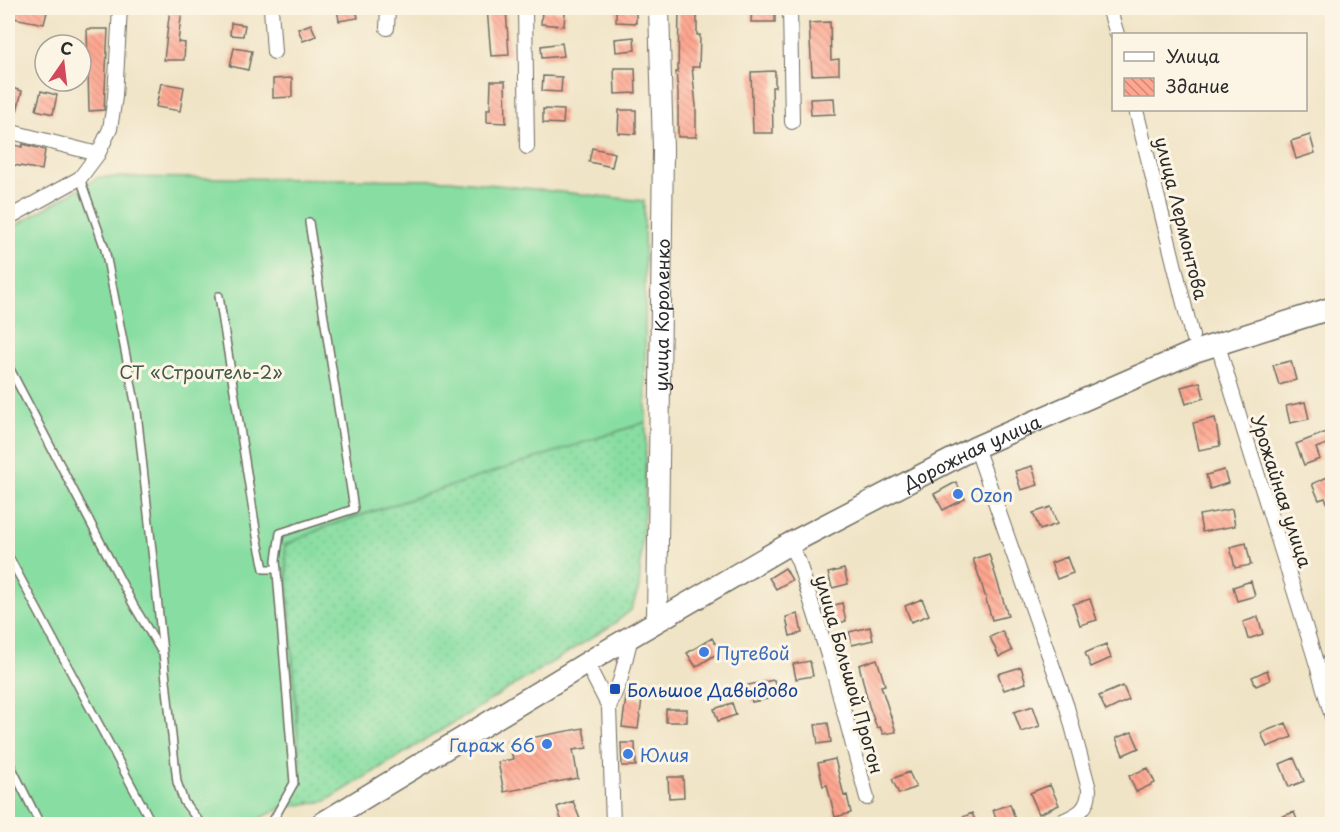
<svg xmlns="http://www.w3.org/2000/svg" width="1340" height="832" font-family="'Playpen Sans',sans-serif">
	<style>
		.grass { fill: url(#grass-dots); stroke: #5a8466; stroke-width: 1.5 }
		.garden { fill: #88dea2; stroke: #5a8466; stroke-width: 1.5 }
		.building { fill: url(#building-back-hatch) }
		.lines { fill: none; stroke-linecap: round; stroke-linejoin: round }
		.lane-casing { stroke: #706c61; stroke-width: 10 }
		.street-casing { stroke: #706c61; stroke-width: 16 }
		.secondary-casing { stroke: #706c61; stroke-width: 22 }
		.primary-casing { stroke: #706c61; stroke-width: 24 }
		.lane { stroke: #fff; stroke-width: 7 }
		.street { stroke: #fff; stroke-width: 14 }
		.secondary { stroke: #fff; stroke-width: 20 }
		.primary { stroke: #fff; stroke-width: 21 }
		.shop-dot { fill: #3f7fe0; stroke: #fcf5e5; stroke-width: 2 }
		.transit-dot { fill: #1a4fb4; stroke: #fcf5e5; stroke-width: 2 }
		.labels { text-anchor: middle; dominant-baseline: central; stroke-width: 6; stroke-linejoin: round; paint-order: stroke }
		.street-label { font-size: 18px; fill: #2b2b2b; stroke: #fcf5e5 }
		.park-label { font-size: 18px; fill: #425849; stroke: #fcf5e5 }
		.shop-label { font-size: 18px; fill: #366cbe; stroke: #fcf5e5; text-anchor: start }
		.transit-label { font-size: 18px; fill: #164399; stroke: #fcf5e5; text-anchor: start }
	</style>
	<defs>
		<pattern id="grass-dots" width="8" height="8" patternUnits="userSpaceOnUse" patternTransform="scale(1.5)"><rect width="8" height="8" fill="#88dea2"/><path d="M2 2h.1M6 6h.1" fill="none" stroke="#76bf8c" stroke-width="1.8" stroke-linecap="round"/></pattern>
		<pattern id="building-back-hatch" width="6" height="6" patternUnits="userSpaceOnUse" patternTransform="scale(1.5)"><rect width="6" height="6" fill="#ffa690"/><path d="M-1 5l2 2M0 0l6 6M5-1l2 2" fill="none" stroke="#cf8776"/></pattern>
	</defs>
	<rect width="100%" height="100%" fill="#fcf5e5"/>
	<filter id="ink" filterUnits="userSpaceOnUse"><feTurbulence type="fractalNoise" baseFrequency=".0167" numOctaves="2"/><feDisplacementMap in="SourceGraphic" scale="12" xChannelSelector="R" yChannelSelector="G"/><feConvolveMatrix kernelMatrix="1 2 1 2 8 2 1 2 1" color-interpolation-filters="sRGB"/></filter>
	<filter id="wash" filterUnits="userSpaceOnUse"><feTurbulence type="fractalNoise" baseFrequency=".008" numOctaves="4" result="noise"/><feDisplacementMap in="SourceGraphic" scale="24" xChannelSelector="R" yChannelSelector="G"/><feGaussianBlur stdDeviation="1.35" result="paint"/><feColorMatrix in="noise" values="0 0 0 0 0 0 0 0 0 0 0 0 0 0 0 0 0 1.4 0 .05"/><feComposite in="paint" operator="in"/></filter>
	<g filter="url(#wash)">
		<rect width="100%" height="100%" fill="#f0e4c6"/>
		<!-- grass -->
		<path class="grass" d="M646,422L645,495L639,588L631,610L611,626L326,801L284,807L301,782L285,545L325,527Z"/>
		<!-- garden -->
		<path class="garden" d="M99,177L450,180L644,201L646,422L325,527L285,545L301,782L284,807L248,824H8V230Z"/>
		<g id="blocks">
			<!-- building -->
			<path class="building" d="M8,8H48L44,24L8,17Z
				M170,8L182,10L178,42L185,43L184,60H164Z
				M337,8H356L358,18L339,21Z
				M487,8H506L509,55L491,56Z
				M679,8L697,9V35H700L699,67H692L696,106V137H678V92L676,72H678Z
				M752,8H775V22H751Z
				M616,9L636,10V23L616,22Z
				M542,10L565,12L564,26L541,24Z
				M830,22L831,60L839,59V74L812,75L809,23Z
				M231,23L245,25L243,36L230,35Z
				M311,24L316,36L303,41L298,29Z
				M87,29H108L104,110L89,111Z
				M634,37L635,50L616,52L615,39Z
				M562,43L564,56L542,58L541,46Z
				M234,48L252,51L248,70L230,66Z
				M614,68H635L636,93L615,94Z
				M775,71V87H772L773,133H753L751,72Z
				M543,76L562,77L561,92L542,91Z
				M292,78V97L273,98V79Z
				M491,81H505L506,123L487,122V109H490Z
				M161,83L184,87L180,111L156,107Z
				M8,87L22,91L17,111L8,108Z
				M41,91L57,95L53,114L36,110Z
				M834,98L835,114L811,115L810,99Z
				M543,109L564,110L563,124L543,123Z
				M619,110H636V134L618,133Z
				M1310,135L1315,153L1296,159L1291,141Z
				M8,143L22,147L23,144L45,150L42,170L8,164Z
				M592,148L615,153L612,167L589,162Z
				M1291,361L1296,380L1279,385L1273,365Z
				M1200,382L1204,398L1186,404L1181,387Z
				M1305,402L1309,419L1290,423L1286,406Z
				M1215,418L1220,446L1199,450L1193,423Z
				M1329,431L1332,442L1316,448L1320,459L1304,465L1296,444Z
				M1032,466L1038,485L1021,490L1015,471Z
				M1224,470L1228,483L1210,489L1206,475Z
				M1332,475V514L1325,498L1319,500L1312,484Z
				M956,482L965,499L943,510L934,494Z
				M1051,507L1057,524L1040,530L1033,513Z
				M1232,509L1235,526L1202,532L1199,515Z
				M1246,543L1251,565L1235,568L1230,547Z
				M989,554L1008,616L992,620L981,582L973,559Z
				M1067,557L1073,573L1057,579L1051,563Z
				M785,568L792,580L776,589L769,578Z
				M844,569L848,584L832,588L828,573Z
				M1251,581L1255,596L1237,601L1233,587Z
				M922,599L929,615L911,622L905,606Z
				M1090,599L1097,620L1080,625L1073,604Z
				M842,603L846,621L836,624L831,606Z
				M798,614L802,633L790,636L786,617Z
				M1258,617L1263,634L1248,639L1243,622Z
				M870,627L873,640L852,645L849,632Z
				M1002,631L1012,651L999,657L990,637Z
				M712,638L720,652L696,667L687,653Z
				M1106,644L1111,658L1091,667L1085,653Z
				M877,659L885,685L881,686L896,732L883,734L880,727L877,728L869,706L859,665Z
				M810,661L813,676L796,679L793,664Z
				M1021,667L1026,683L1004,690L998,674Z
				M1267,670L1270,680L1256,686L1252,677Z
				M774,680L777,697L752,702L748,685Z
				M1123,686L1129,700L1106,711L1099,696Z
				M626,697L642,699L638,729L622,727Z
				M732,703L736,715L718,721L714,709Z
				M1033,706L1040,726L1021,732L1014,712Z
				M666,709H687V722H666Z
				M828,723L831,742L818,744L815,725Z
				M1286,723L1292,737L1267,747L1261,733Z
				M583,728L587,748L573,750L578,778L504,792L498,762L513,759L509,742Z
				M1132,732L1139,748L1123,755L1116,738Z
				M621,743H635L636,766H622Z
				M1294,758L1304,781L1289,787L1280,764Z
				M835,759L844,796L847,795L851,813L835,817L827,785L823,786L818,763Z
				M1148,768L1155,783L1136,792L1129,776Z
				M909,772L916,787L899,794L892,779Z
				M668,777H683L684,797L669,798Z
				M1050,785L1059,805L1039,814L1030,793Z
				M573,801L581,822L563,825L557,807Z
				M1010,804L1017,825H998L993,810Z
				M1294,812L1299,825H1262V824Z
				M972,813L977,825H945Z"/>
		</g>
	</g>
	<g filter="url(#ink)">
		<use href="#blocks" fill-opacity="0" stroke="#706c61" stroke-width="1.5"/>
		<g class="lines">
			<!-- lane casing -->
			<g class="lane-casing">
				<path id="lane" d="M80,178L105,249L137,412L177,782L184,802L201,824
					M219,296L257,536L264,569H277
					M8,365L134,606L161,651
					M8,555L148,816
					M8,760L40,824
					M271,824L294,783L276,560L280,533L354,509L309,222"/>
			</g>
			<!-- street casing -->
			<g class="street-casing">
				<path id="street" d="M271,8L274,52
					M525,8L527,147
					M790,8L792,122
					M1109,8L1117,34
					M387,28L388,8
					M1136,110L1192,336
					M8,131L98,154
					M8,218L80,178L98,154L110,129L115,97L120,8
					M1218,345C1254,469 1297,592 1332,717
					M976,447L1067,707L1089,789C1089,812 1075,815 1056,824
					M789,544L798,560L835,678L867,798
					M587,664L609,707L613,824
					M609,707L620,681L631,637"/>
			</g>
			<!-- secondary casing -->
			<g class="secondary-casing">
				<g id="secondary">
					<path id="s1" d="M657,621L663,149L659,8"/>
				</g>
			</g>
			<!-- primary casing -->
			<g class="primary-casing">
				<g id="primary">
					<path id="s2" d="M321,824L608,650L789,544L976,447L1196,351L1332,308"/>
				</g>
			</g>
			<!-- lane -->
			<use href="#lane" class="lane"/>
			<!-- street -->
			<use href="#street" class="street"/>
			<!-- secondary -->
			<use href="#secondary" class="secondary"/>
			<!-- primary -->
			<use href="#primary" class="primary"/>
		</g>
	</g>
	<!-- markers -->
	<g class="shop-dot">
		<circle cx="958" cy="494" r="6"/>
		<circle cx="704" cy="652" r="6"/>
		<circle cx="547" cy="744" r="6"/>
		<circle cx="628" cy="754" r="6"/>
	</g>
	<rect class="transit-dot" x="609" y="683" width="12" height="12" rx="3"/>
	<g class="labels">
		<!-- street labels -->
		<g class="street-label">
			<text transform="translate(1182 218) rotate(76)">улица Лермонтова</text>
			<text stroke="none"><textPath href="#s1" startOffset="306">улица Короленко</textPath></text>
			<text stroke="none"><textPath href="#s2" startOffset="750">Дорожная улица</textPath></text>
			<text transform="translate(1282 491) rotate(72)">Урожайная улица</text>
			<text transform="translate(850 674) rotate(74)">улица Большой Прогон</text>
		</g>
		<!-- park labels -->
		<g class="park-label">
			<text x="201" y="371">СТ «Строитель-2»</text>
		</g>
		<!-- shop labels -->
		<g class="shop-label">
			<text x="970" y="494">Ozon</text>
			<text x="716" y="652">Путевой</text>
			<text x="535" y="744" text-anchor="end">Гараж 66</text>
			<text x="640" y="754">Юлия</text>
		</g>
		<!-- transit labels -->
		<g class="transit-label">
			<text x="627" y="689">Большое Давыдово</text>
		</g>
	</g>
	<!-- margin -->
	<rect width="1340" height="832" fill="none" stroke="#fcf5e5" stroke-width="30"/>
	<!-- legend -->
	<rect x="1112" y="33" width="195" height="78" fill="#fcf5e5" stroke="#a8a49b" stroke-width="1.5"/>
	<rect x="1124" y="52" width="30" height="9" fill="#ffffff" stroke="#a8a49b" stroke-width="1.5"/>
	<text x="1166" y="63" font-size="18" fill="#2b2b2b">Улица</text>
	<rect x="1124" y="78" width="30" height="18" fill="url(#building-back-hatch)" stroke="#a8a49b" stroke-width="1.5"/>
	<text x="1166" y="93" font-size="18" fill="#2b2b2b">Здание</text>
	<!-- north arrow -->
	<g transform="translate(63 63) rotate(14)"><circle r="28" fill="#fcf5e5" stroke="#a8a49b" stroke-width="1.5"/>
	<path d="M0-4.5L10 22L0 15L-10 22Z" fill="#d1495b"/>
	<text y="-9" font-size="16" font-weight="bold" text-anchor="middle" fill="#2b2b2b">С</text>
	</g>
</svg>
